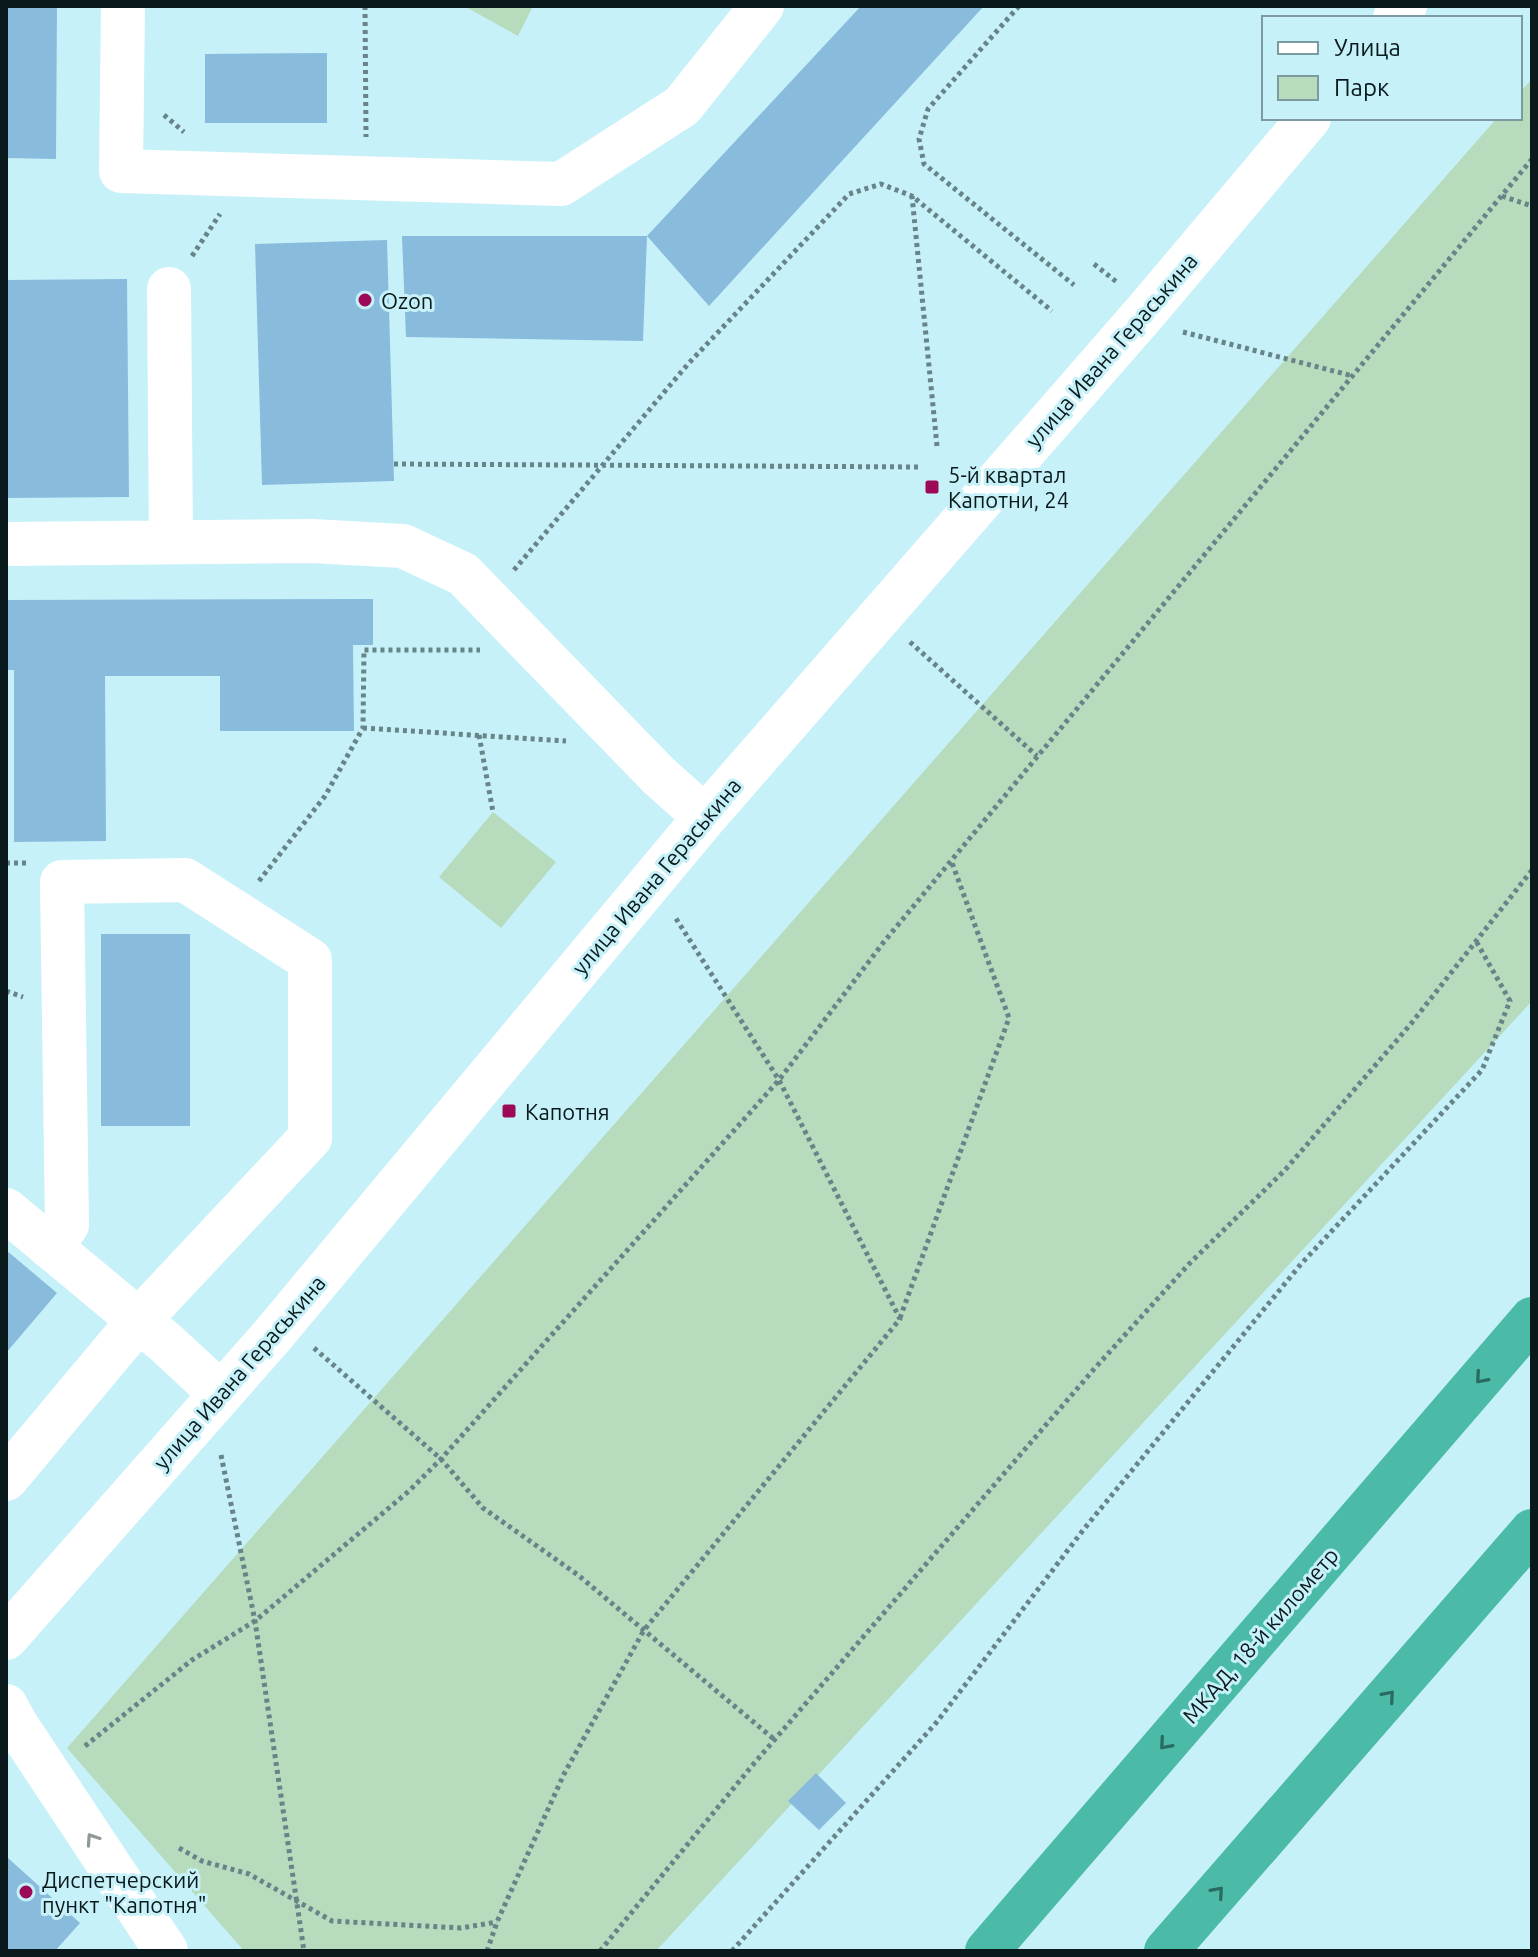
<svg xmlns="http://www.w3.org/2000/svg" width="1538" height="1957" font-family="Ubuntu,sans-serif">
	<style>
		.green { fill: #b7dbbd }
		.building { fill: #89bbdd }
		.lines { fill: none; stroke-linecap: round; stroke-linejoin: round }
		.path { stroke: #678489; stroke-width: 5; stroke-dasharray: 4 4; stroke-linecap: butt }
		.minor { stroke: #fff; stroke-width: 44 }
		.highway { stroke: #4bbaa6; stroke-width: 44 }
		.oneway { stroke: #2a6a61 }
		.oneway2 { stroke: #909899 }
		.poi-dot { fill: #9c0957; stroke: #c7f1f8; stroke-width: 3 }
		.labels { text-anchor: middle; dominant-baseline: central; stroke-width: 6; stroke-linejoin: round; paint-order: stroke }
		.poi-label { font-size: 22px; fill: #09191c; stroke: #c7f1f8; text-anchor: start }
		.street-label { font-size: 22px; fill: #09191c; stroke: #c7f1f8 }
	</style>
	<rect width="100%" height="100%" fill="#c7f1f8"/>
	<!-- green -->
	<path class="green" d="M464,6H533L518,36Z
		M1532,79V1001L656,1951H244L67,1748L1497,118H1520V92Z
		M493,812L556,862L501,928L439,877Z"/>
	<!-- building -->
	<path class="building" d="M6,6H57L56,159L6,158Z
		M861,6H984L709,306L647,236Z
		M327,53V123H205V54Z
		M402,236H647L643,341L406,337Z
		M387,240L394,481L262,485L255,244Z
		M127,279L129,497L6,498V280Z
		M373,599V645H353L354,731H220V676H105L106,841L14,842V670H6V600Z
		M101,934H190V1126H101Z
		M6,1250L57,1293L6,1353Z
		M816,1773L846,1803L819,1830L788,1801Z
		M8,1858L80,1923L55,1951H6V1860Z"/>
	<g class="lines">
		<!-- path -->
		<path class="path" d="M365,6L366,137
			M1019,6L928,109L919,139L924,164L1074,285
			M164,115L184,132
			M1502,196L1532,206
			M192,256L220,214
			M1094,264L1118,283
			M1183,332L1353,376
			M937,446L912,196L1052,311
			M394,464L920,467
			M514,570L688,364L849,194L881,184L912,196
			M910,642L1037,756
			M363,728L566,741
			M479,735L493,812
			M6,863H26
			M259,881L325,796L363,728L364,650H480
			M6,991L23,997
			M900,1318L1009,1018L951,860
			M314,1348L441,1459L483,1508L578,1575L775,1740
			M221,1455L255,1621L304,1951
			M85,1746L192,1660L255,1621L409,1491L441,1459L779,1080L883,943L1532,159
			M179,1848L202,1861L249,1874L332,1921L461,1928L497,1922
			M487,1951L497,1922L564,1774L644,1630L900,1319L779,1080L675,917
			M600,1951L751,1767L1095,1368L1189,1264L1285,1170L1410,1025L1532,870
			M732,1951L936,1723L1084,1529L1301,1264L1482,1070L1510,1001L1476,941"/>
		<!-- minor -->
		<path class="minor" d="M123,6L121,171L561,184L682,106L762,6
			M1395,18L1405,6
			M169,289L171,542
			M6,544L312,541L403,546L463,574L658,775L705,817
			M6,1210L166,1343L221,1394
			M6,1479L139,1320L310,1138V960L185,880L62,882L67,1225L50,1247
			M6,1638L272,1336L705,817L1148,309L1309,118
			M6,1706L17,1726L166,1951"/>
		<!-- highway -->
		<path class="highway" d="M987,1951L1532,1319
			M1166,1951L1532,1531"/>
	</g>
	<!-- one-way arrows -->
	<defs><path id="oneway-chevron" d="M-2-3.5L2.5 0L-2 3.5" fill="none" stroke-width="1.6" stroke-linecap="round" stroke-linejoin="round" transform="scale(2)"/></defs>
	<g class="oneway">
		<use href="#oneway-chevron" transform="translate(1481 1378) rotate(131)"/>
		<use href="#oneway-chevron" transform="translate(1389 1696) rotate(-49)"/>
		<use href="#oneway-chevron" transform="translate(1165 1744) rotate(131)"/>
		<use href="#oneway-chevron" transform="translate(1218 1892) rotate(-49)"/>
	</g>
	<use class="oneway2" href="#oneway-chevron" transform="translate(92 1839) rotate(-124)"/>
	<!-- markers -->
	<g class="poi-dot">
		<circle cx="365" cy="300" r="8"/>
		<rect x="924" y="479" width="16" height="16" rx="4"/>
		<rect x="501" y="1103" width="16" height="16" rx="4"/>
		<circle cx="26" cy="1892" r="8"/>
	</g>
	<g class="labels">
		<!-- poi labels -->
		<g class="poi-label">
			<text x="381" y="300">Ozon</text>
			<text x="948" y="474">5-й квартал<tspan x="948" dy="25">Капотни, 24</tspan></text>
			<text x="525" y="1111">Капотня</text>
			<text x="42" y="1879">Диспетчерский<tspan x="42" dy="25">пункт "Капотня"</tspan></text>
		</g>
		<!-- street labels -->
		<g class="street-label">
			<text transform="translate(1111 350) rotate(-49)">улица Ивана Гераськина</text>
			<text transform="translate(656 876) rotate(-50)">улица Ивана Гераськина</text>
			<text transform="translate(239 1372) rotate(-49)">улица Ивана Гераськина</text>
			<text transform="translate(1260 1635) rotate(-49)">МКАД, 18-й километр</text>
		</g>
	</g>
	<!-- border -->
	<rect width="1538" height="1957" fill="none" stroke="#09191c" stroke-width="16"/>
	<!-- legend -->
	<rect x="1262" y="16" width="260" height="104" fill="#c7f1f8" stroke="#7b9ba0" stroke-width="2"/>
	<rect x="1278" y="42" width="40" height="12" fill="#ffffff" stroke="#7b9ba0" stroke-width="2"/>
	<text x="1334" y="56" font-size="24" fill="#09191c">Улица</text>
	<rect x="1278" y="76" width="40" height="24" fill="#b7dbbd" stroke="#7b9ba0" stroke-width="2"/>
	<text x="1334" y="96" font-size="24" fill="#09191c">Парк</text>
</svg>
